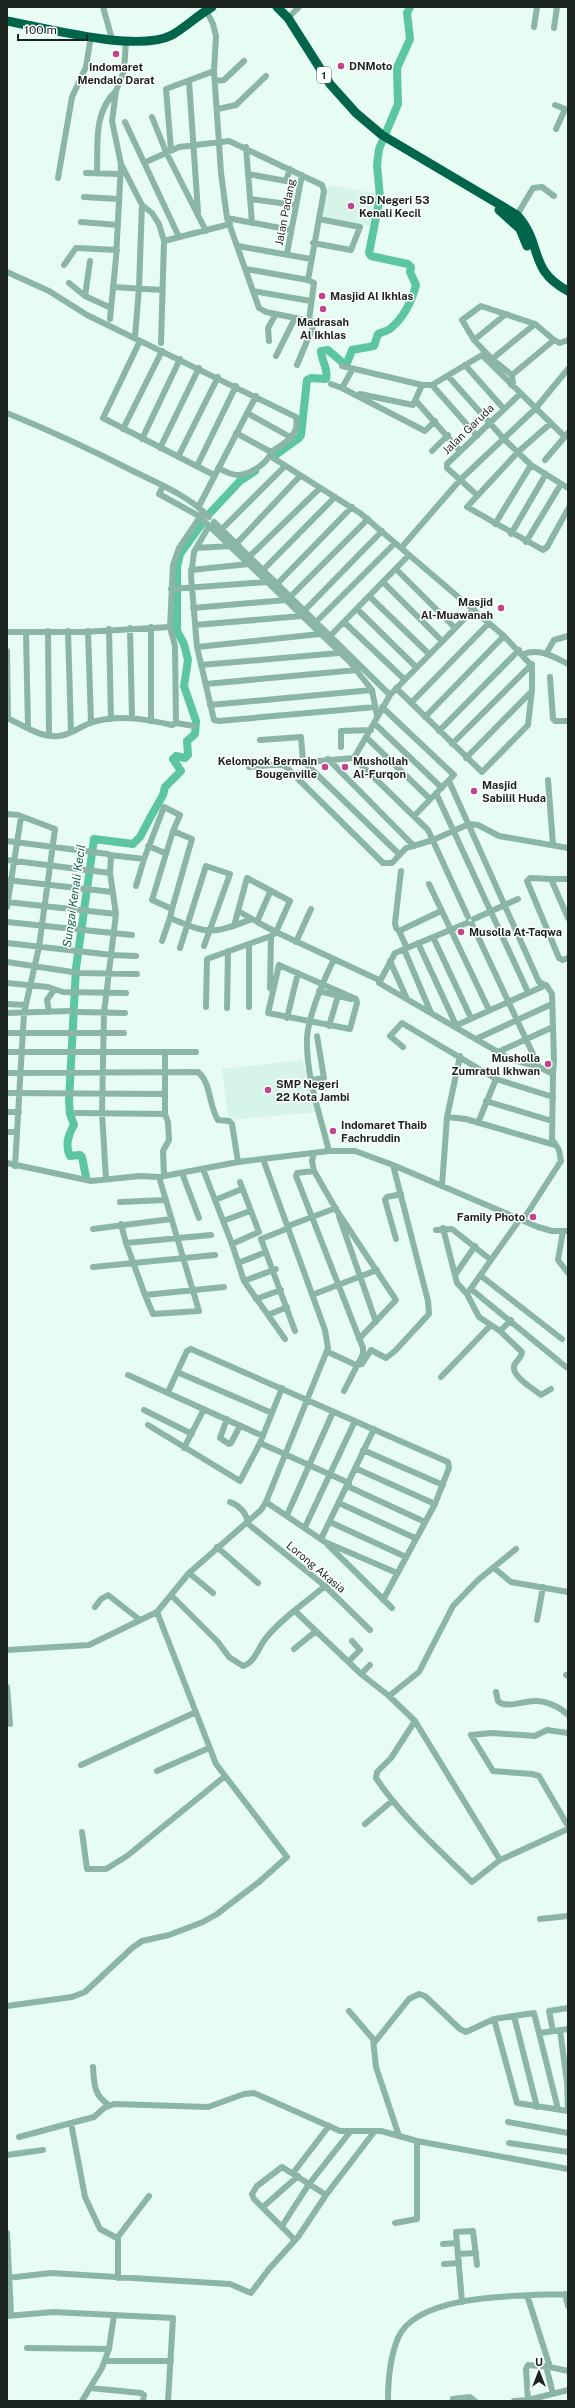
<svg xmlns="http://www.w3.org/2000/svg" width="575" height="2408" font-family="'Public Sans',sans-serif">
	<style>
		.built { fill: #d6f4e7 }
		.lines { fill: none; stroke-linecap: round; stroke-linejoin: round }
		.river { stroke: #5cc6a1; stroke-width: 8 }
		.minor { stroke: #8bb5a4; stroke-width: 6 }
		.highway { stroke: #01654b; stroke-width: 9 }
		.poi-dot { fill: #c2438e; stroke: #fff; stroke-width: 1.5 }
		.labels { text-anchor: middle; dominant-baseline: central; stroke-width: 3; stroke-linejoin: round; paint-order: stroke }
		.shield { fill: #fff; stroke: #606663; stroke-width: 1 }
		.shield-label { font-size: 10px; font-weight: bold; fill: #1c2420 }
		.poi-label { font-size: 11px; font-weight: bold; fill: #1c2420; stroke: #fff; text-anchor: start }
		.street-label { font-size: 11px; fill: #1c2420; stroke: #fff }
		.water-label { font-size: 12px; font-style: italic; fill: #12664d; stroke: #fff }
	</style>
	<rect width="100%" height="100%" fill="#e7fcf3"/>
	<!-- built -->
	<path class="built" d="M328,185L379,194L374,227L322,218Z
		M302,1060L317,1112L228,1120L222,1069Z"/>
	<g class="lines">
		<!-- river -->
		<path class="river" d="M274,456L299,438L301,435L307,380L311,378L326,379C329,370 321,360 321,351L328,350L343,363H347L352,350L374,346L378,334C382,332 387,331 390,329C403,318 412,301 416,285L410,272L411,267L408,264L371,256L369,253L380,197L377,165L379,149L398,104L397,68L410,39L407,13L410,7
			M211,512L240,481L255,471
			M86,1177L82,1157L80,1155L70,1156C65,1146 68,1135 74,1125L70,1114L69,1101L76,968L94,839L133,844L140,837L150,818L163,795L165,787L181,771L173,759L176,756L185,758L188,755L187,741L195,734L196,721L184,686L188,660L184,644L177,631V567L180,554L201,525"/>
		<!-- minor -->
		<path class="minor" d="M103,7L112,39
			M206,10L213,24L216,36L214,71L221,173L227,218L259,308L266,312L315,322L297,365
			M288,18L299,7
			M534,27L537,7
			M554,28L557,7
			M189,81L198,212
			M215,81L224,80L244,61
			M555,105L568,110
			M218,109L236,105L266,76
			M152,117L166,152L206,231
			M125,122L179,237
			M556,129L565,109
			M246,147L252,223
			M171,150L166,89L214,71
			M146,162L179,147L229,141L322,185L324,191L308,280L314,283L309,320
			M121,164L142,205L152,213L159,224L164,241L161,343
			M86,173L119,174
			M97,173C98,144 93,113 116,91
			M248,174L286,181L290,169
			M58,178L72,97L86,67L91,36
			M84,197L119,199
			M251,199L295,205
			M517,215L533,188L542,187L554,196
			M227,218L291,230
			M81,222L118,225
			M164,241L230,224
			M313,243L351,250L360,227L319,219
			M238,246L311,259
			M287,253L302,175
			M64,265L76,248L117,250
			M246,269L308,280
			M7,272L49,291L87,315L296,417C300,436 284,443 271,452C268,463 251,474 239,475C233,476 224,471 218,468
			M69,283L85,296L111,308
			M113,287L162,290
			M253,291L311,301
			M85,296L90,261
			M110,319L116,258L121,164L112,121L116,91L124,71L126,41
			M135,337L139,288L142,205
			M474,340L506,314
			M554,340L560,343L568,340
			M140,341L103,418L214,475
			M269,341L268,328L276,314
			M276,356L295,318
			M492,359L535,324
			M465,365L504,409
			M342,366L422,385H432L482,355L564,436
			M352,370L342,388L425,431L435,421
			M448,376L504,439L531,465L568,488
			M331,384L342,388
			M432,385L477,436
			M511,385L513,383L512,375L554,340L535,324L481,306L462,320L474,340L492,359L512,375
			M360,394L413,405L422,385
			M416,401L460,451
			M7,413C51,431 94,451 137,473C162,485 190,497 209,517
			M247,413L292,438
			M551,423L518,452L467,507L543,550L547,547L568,509
			M123,429L162,351
			M236,433L271,452
			M142,439L180,359
			M160,448L199,368
			M432,451L448,435
			M270,456L360,513L504,636L532,666V690L528,725L482,772L396,688
			M178,457L218,377
			M545,460L568,433
			M197,466L236,386
			M163,486L159,494L199,516L349,661L372,690L377,716
			M477,495L447,468V464L520,394
			M199,506L256,396
			M214,522L390,695
			M495,524L531,465
			M209,526L194,552L191,576L197,647L214,720L219,721L375,707
			M222,529L284,467
			M511,534L546,474
			M526,542L561,484
			M237,543L300,476
			M196,548L231,546
			M401,548L460,480L535,409L568,369
			M250,556L320,488
			M264,569L335,497
			M396,569L455,628
			M191,570L249,564
			M383,582L442,641
			M278,583L352,507
			M171,589L268,582
			M291,596L368,519
			M369,596L429,654
			M193,608L286,600
			M357,609L416,667
			M305,610L382,531
			M317,621L395,543
			M344,622L404,679
			M195,625L302,616
			M151,627V721
			M130,628L132,718
			M109,629L111,719
			M48,631L49,735
			M68,631L71,732
			M88,631L91,723
			M7,632H83L170,627
			M26,632L28,728
			M331,635L409,555
			M197,647L320,634
			M7,651L8,718
			M523,654C540,648 554,657 568,664
			M546,654L554,640L568,636
			M201,665L339,653
			M550,677L553,719L555,721H568
			M206,684L357,670
			M411,703L489,623
			M210,705L372,690
			M382,707L454,775L414,816
			M425,717L504,636
			M7,718C23,725 40,738 59,736C70,735 80,727 90,723C117,714 146,719 172,725L176,723L194,726
			M176,723L175,646L170,627L173,565L179,548L202,514
			M374,723L442,788
			M439,731L519,650
			M367,738L430,799
			M260,740L301,737L303,761L399,854
			M452,744L532,664
			M341,747V731L371,730
			M354,758L390,695L474,609
			M466,758L532,691
			M328,759L414,846
			M283,764L383,863H392L406,848L433,840L469,824L478,825L499,836L568,848
			M249,767L354,758L428,830L468,917
			M548,780L553,845
			M449,781L539,982L547,986L552,994L554,1061L553,1074
			M436,793L528,992
			M7,814L18,815L55,829L39,947L24,1013L15,1166
			M7,841L108,854L111,857L110,873L116,914L104,1013L102,1113L106,1179
			M148,846L165,853
			M110,855L144,859L164,807L180,815L173,831
			M7,860L110,873
			M551,879L530,878L527,881L559,958L563,960L568,958
			M568,879H551L568,918
			M7,880L112,892
			M429,884L489,1010
			M136,886L144,859
			M270,892L257,922L276,932L274,934
			M7,902L116,914
			M7,907L21,817
			M172,909L152,900L173,831L192,839L172,909L170,918C210,935 212,934 252,919
			M238,911L254,920
			M474,919L518,899
			M7,922L132,935
			M467,923L395,953L379,983L510,1059L539,1067
			M472,924L539,1067L553,1074L552,1139L559,1150L561,1161L523,1220
			M234,926L247,878L290,901L276,932L379,980
			M399,931L396,928L395,923L401,871
			M433,937L471,1018
			M162,941L170,918
			M296,942L311,909
			M7,943L112,955L136,956
			M418,943L456,1025
			M249,944V1007
			M180,948L206,866L230,874L204,946
			M407,948L399,931L441,911
			M404,949L431,1013
			M390,961L407,999
			M7,962L79,973L137,974
			M279,965L356,999L357,1003L350,1029L268,1013Z
			M7,983L48,987L63,992L126,993
			M319,991L351,999
			M7,1004L26,1005
			M206,1007L207,959L271,936L270,988
			M227,1008L228,951
			M49,1012L47,1000L54,990
			M77,1012L125,1013
			M7,1013L70,1011
			M287,1018L298,973
			M329,1026L338,996
			M455,1026L546,985
			M7,1033H124
			M476,1039L552,1004
			M403,1047L390,1036L402,1023L496,1079L553,1097
			M7,1052H196
			M498,1052L553,1027
			M7,1073L198,1072C211,1082 209,1107 218,1120L229,1121L232,1124L238,1162
			M312,1080L324,1078L317,1036
			M7,1093L165,1094
			M486,1101L552,1121
			M7,1112H19
			M76,1113L165,1114
			M447,1117L466,1119L555,1145
			M478,1123L496,1079
			M7,1132H16
			M329,1151C320,1115 306,1076 307,1039C308,1016 323,982 333,961
			M314,1153L312,1161L314,1171L337,1211L396,1300L359,1339
			M7,1163L91,1181L140,1176L159,1177L238,1162L329,1151H355L393,1165L538,1227L552,1231H568
			M203,1169L232,1244L244,1281L285,1339
			M314,1171L297,1173L296,1176L363,1348V1354L344,1391
			M182,1173L199,1218
			M164,1176L163,1151L169,1140L168,1122L165,1114V1053
			M442,1186L447,1117L460,1056
			M215,1200L242,1189
			M120,1202L166,1200
			M339,1216L376,1322
			M223,1221L250,1211
			M121,1224L126,1243L211,1235
			M288,1226L336,1208
			M289,1228L261,1239L295,1331
			M443,1228L457,1283L467,1294L520,1219
			M93,1229L171,1219
			M436,1230L452,1229L491,1260
			M563,1231L558,1260L568,1273
			M396,1239L385,1200L387,1197L401,1194
			M126,1243L145,1295L224,1287
			M232,1244L259,1232L240,1182
			M238,1263L266,1252
			M93,1267L215,1255
			M455,1275L475,1246
			M481,1276L562,1339
			M244,1281L276,1269
			M471,1289L566,1367
			M467,1294L479,1317L500,1331L522,1352C522,1358 516,1360 514,1366C512,1377 534,1389 541,1395L551,1389
			M145,1295L153,1314L199,1311L159,1177
			M312,1295L377,1270
			M256,1299L281,1290
			M268,1315L287,1307
			M500,1331L511,1320
			M328,1352L356,1365L362,1364L371,1350L386,1358L395,1351L429,1314L428,1301L393,1165
			M177,1372L272,1413
			M128,1375L263,1436
			M441,1377L490,1326
			M168,1392L187,1351L191,1349L448,1462L449,1468L435,1504L383,1600
			M144,1410L192,1434
			M227,1419L220,1438L229,1444L231,1443L240,1426
			M148,1425L240,1481L260,1443L282,1388
			M260,1443L349,1483
			M184,1448L204,1409
			M363,1450L443,1485
			M355,1468L435,1504
			M347,1486L425,1522
			M230,1502C238,1505 248,1513 247,1523L325,1586L370,1630
			M266,1502L325,1542L397,1573
			M339,1503L415,1538
			M287,1515L333,1412
			M330,1522L406,1557
			M305,1527L355,1421
			M321,1539L374,1429
			M328,1545L392,1608
			M217,1547L258,1583
			M494,1568L511,1582L568,1592
			M189,1573L213,1593
			M172,1596L218,1642L229,1657L243,1666C254,1664 259,1646 266,1638C282,1618 305,1603 325,1586
			M95,1607L101,1599L108,1595L140,1620
			M295,1611L361,1674L389,1696L415,1721L500,1860
			M537,1620L543,1587
			M294,1649L316,1631
			M7,1650L89,1645L157,1612L189,1573L261,1510L266,1502L328,1348L325,1330L263,1159
			M348,1662L360,1650L352,1641
			M361,1674L370,1665
			M566,1675L568,1676
			M7,1687L10,1724
			M496,1692L498,1701C505,1709 524,1701 534,1701C545,1700 560,1707 568,1715
			M389,1696L419,1672L453,1606L478,1580L516,1549
			M415,1721L391,1758L377,1772L376,1778C402,1817 438,1849 472,1882L500,1860L568,1829
			M568,1733L547,1730L535,1736L492,1733L471,1735L493,1771L532,1774L539,1776L568,1826
			M81,1765L196,1712
			M157,1771L209,1748
			M365,1824L392,1801
			M82,1832L87,1869H106L127,1856L224,1777
			M540,1919L568,1916
			M7,2006L72,1997L85,1992L132,1948L142,1941L169,1935L203,1922L217,1914L259,1882L287,1857L216,1764L157,1612
			M349,2011L373,2039L376,2067L399,2136
			M514,2016L537,2107
			M494,2019L517,2103L568,2111
			M560,2030L567,2082L568,2111
			M553,2031L549,2011L568,2008
			M540,2033L568,2029
			M374,2043L409,1999L419,1994L425,1996L460,2029L466,2032L494,2019L534,2013L558,2109
			M93,2067C94,2084 94,2096 109,2105
			M508,2122L568,2133
			M19,2137L71,2123
			M509,2143L568,2152
			M7,2155L43,2150
			M293,2173L329,2126
			M326,2195L309,2184L350,2132
			M263,2207L298,2176
			M395,2223L417,2219V2141
			M282,2226L309,2184L282,2167L257,2186L252,2194L254,2199L295,2240
			M7,2233L11,2315
			M117,2238L149,2196
			M443,2244L457,2243
			M458,2254L476,2253
			M444,2264L459,2263
			M7,2278L51,2273L230,2284L251,2293L269,2269L298,2237L326,2195L374,2132
			M118,2278V2240L117,2238L100,2229L85,2197L71,2123L94,2117L104,2108L114,2104L208,2107L244,2094L254,2093L340,2131H381L417,2141L568,2169
			M565,2294L568,2306
			M527,2295L550,2367L568,2371
			M462,2302L456,2232L473,2231L477,2265
			M7,2316L53,2312L173,2318L168,2401
			M27,2348L109,2349L102,2368L82,2401
			M109,2349L114,2315
			M106,2361H171
			M546,2366L553,2394
			M90,2388L141,2393L144,2395L143,2401
			M453,2399L470,2397L475,2401
			M528,2400L526,2369L528,2365L550,2367
			M388,2401C388,2381 390,2357 398,2338C418,2292 525,2296 568,2294
			M514,2401L528,2400L568,2390"/>
		<!-- highway -->
		<path class="highway" d="M277,7L288,18L330,84L356,113L382,135L517,215C544,245 527,269 568,291
			M7,21C46,28 138,53 172,35C186,27 198,15 212,7
			M499,210L520,229L527,246"/>
	</g>
	<!-- markers -->
	<g class="poi-dot">
		<circle cx="116" cy="54" r="4"/>
		<circle cx="341" cy="66" r="4"/>
		<circle cx="351" cy="206" r="4"/>
		<circle cx="322" cy="296" r="4"/>
		<circle cx="323" cy="309" r="4"/>
		<circle cx="501" cy="608" r="4"/>
		<circle cx="325" cy="767" r="4"/>
		<circle cx="345" cy="767" r="4"/>
		<circle cx="474" cy="791" r="4"/>
		<circle cx="461" cy="932" r="4"/>
		<circle cx="548" cy="1064" r="4"/>
		<circle cx="268" cy="1090" r="4"/>
		<circle cx="333" cy="1131" r="4"/>
		<circle cx="533" cy="1217" r="4"/>
	</g>
	<g class="labels">
		<!-- shield labels -->
		<rect class="shield" x="317" y="67" width="14" height="16" rx="3"/>
		<g class="shield-label">
			<text x="324" y="75">1</text>
		</g>
		<!-- poi labels -->
		<g class="poi-label">
			<text x="349" y="66">DNMoto</text>
			<text x="116" y="67" text-anchor="middle">Indomaret<tspan x="116" dy="13">Mendalo Darat</tspan></text>
			<text x="359" y="200">SD Negeri 53<tspan x="359" dy="13">Kenali Kecil</tspan></text>
			<text x="330" y="296">Masjid Al Ikhlas</text>
			<text x="323" y="322" text-anchor="middle">Madrasah<tspan x="323" dy="13">Al Ikhlas</tspan></text>
			<text x="493" y="602" text-anchor="end">Masjid<tspan x="493" dy="13">Al-Muawanah</tspan></text>
			<text x="317" y="761" text-anchor="end">Kelompok Bermain<tspan x="317" dy="13">Bougenville</tspan></text>
			<text x="353" y="761">Mushollah<tspan x="353" dy="13">Al-Furqon</tspan></text>
			<text x="482" y="785">Masjid<tspan x="482" dy="13">Sabilil Huda</tspan></text>
			<text x="469" y="932">Musolla At-Taqwa</text>
			<text x="540" y="1058" text-anchor="end">Musholla<tspan x="540" dy="13">Zumratul Ikhwan</tspan></text>
			<text x="276" y="1084">SMP Negeri<tspan x="276" dy="13">22 Kota Jambi</tspan></text>
			<text x="341" y="1125">Indomaret Thaib<tspan x="341" dy="13">Fachruddin</tspan></text>
			<text x="525" y="1217" text-anchor="end">Family Photo</text>
		</g>
		<!-- street labels -->
		<g class="street-label">
			<text transform="translate(285 212) rotate(-79)">Jalan Padang</text>
			<text transform="translate(468 429) rotate(-44)">Jalan Garuda</text>
			<text transform="translate(316 1567) rotate(40)">Lorong Akasia</text>
		</g>
		<!-- water labels -->
		<g class="water-label">
			<text transform="translate(74 896) rotate(-82)">Sungai Kenali Kecil</text>
		</g>
	</g>
	<!-- border -->
	<rect width="575" height="2408" fill="none" stroke="#1c2420" stroke-width="16"/>
	<!-- north arrow -->
	<g transform="translate(539 2372)" stroke="#ffffff" stroke-width="3" paint-order="stroke">
	<path d="M0-3L7 15L0 10L-7 15Z" fill="#1c2420"/>
	<text y="-6" font-size="11" font-weight="bold" text-anchor="middle" fill="#1c2420">U</text>
	</g>
	<!-- scale -->
	<path d="M18 34v6h69v-6" fill="none" stroke="#1c2420" stroke-width="2"/>
	<text x="24" y="34" font-size="12" fill="#1c2420" stroke="#ffffff" stroke-width="3" paint-order="stroke">100 m</text>
</svg>
